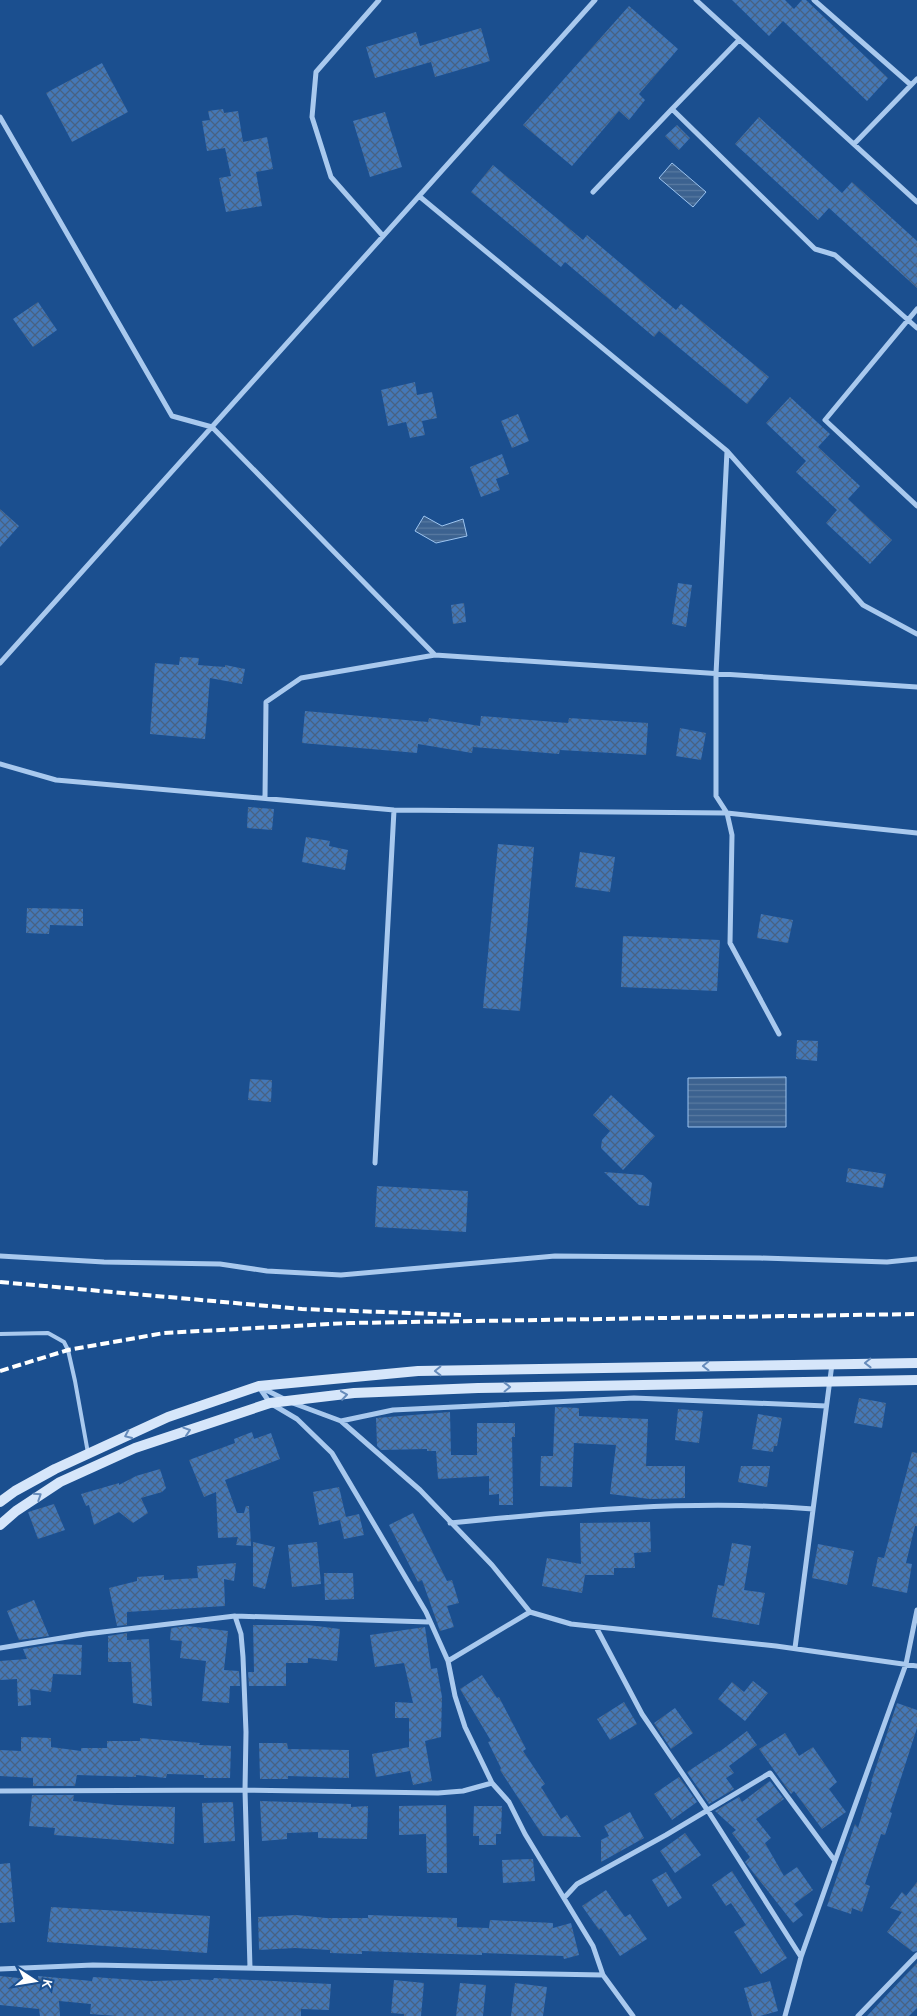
<svg xmlns="http://www.w3.org/2000/svg" width="917" height="2016" font-family="Karla,sans-serif">
	<style>
		.water { fill: url(#water-rules); stroke: #9cc4f0 }
		.building { fill: url(#building-cross-hatch) }
		.lines { fill: none; stroke-linecap: round; stroke-linejoin: round }
		.service { stroke: #a9c9ee; stroke-width: 4 }
		.minor { stroke: #a9c9ee; stroke-width: 5 }
		.secondary { stroke: #d6e6fa; stroke-width: 10 }
		.rail { stroke: #fff; stroke-width: 4; stroke-dasharray: 9 4; stroke-linecap: butt }
		.oneway { stroke: #668bba }
	</style>
	<defs>
		<pattern id="water-rules" width="6" height="5" patternUnits="userSpaceOnUse" patternTransform="scale(1.25)"><rect width="6" height="5" fill="#3c6290"/><path d="M0 2.5h6" fill="none" stroke="#597aa1"/></pattern>
		<pattern id="building-cross-hatch" width="8" height="8" patternUnits="userSpaceOnUse" patternTransform="scale(1.25)"><rect width="8" height="8" fill="#4478b7"/><path d="M0 0l8 8M0 8l8-8" fill="none" stroke="#486282"/></pattern>
	</defs>
	<rect width="100%" height="100%" fill="#1b4f8f"/>
	<!-- water -->
	<path class="water" d="M672,163L706,192L693,207L659,178Z
		M424,516L442,526L463,519L467,536L436,543L415,531Z
		M786,1077V1127H688V1078Z"/>
	<!-- building -->
	<path class="building" d="M732,0H785L794,9L802,0H806L888,78L867,101L783,21L769,36Z
		M629,6L678,49L639,94L645,100L629,120L619,111L572,166L523,125Z
		M481,28L490,61L435,77L431,62L375,78L366,47L416,32L420,46Z
		M102,63L128,112L72,142L46,93Z
		M223,109L224,113L238,111L243,142L267,137L273,169L256,172L262,206L226,212L219,178L231,176L225,148L207,151L202,121L210,120L208,111Z
		M385,112L402,167L370,177L353,121Z
		M759,117L842,193L852,182L917,241V288L829,208L818,220L735,144Z
		M677,125L690,138L679,150L665,136Z
		M493,165L583,240L587,235L676,310L681,304L769,377L747,404L659,331L654,337L565,262L561,267L471,192Z
		M38,302L57,330L33,347L13,319Z
		M415,382L417,395L432,392L437,418L422,421L425,435L410,438L406,422L388,426L381,390Z
		M790,397L830,434L818,447L860,486L848,499L892,540L870,564L826,523L837,510L796,472L806,461L766,423Z
		M518,414L529,441L512,448L501,421Z
		M502,454L509,474L496,479L500,490L481,497L470,467Z
		M0,509L19,526L0,547Z
		M678,583L692,585L686,627L672,624Z
		M464,603L466,622L453,624L451,605Z
		M180,657L199,658L198,665L225,667V665L245,669L242,684L210,678L205,739L150,734L155,663L179,665Z
		M305,711L428,722L429,718L480,726L481,716L568,723L569,718L648,723L646,755L560,750L559,754L473,747L472,753L418,744L417,753L302,743Z
		M680,728L706,733L701,760L676,756Z
		M248,807L274,809L272,830L247,828Z
		M306,837L330,841L329,846L348,850L345,870L302,862Z
		M498,844L534,847L520,1011L483,1008Z
		M580,852L615,857L610,892L575,887Z
		M27,908L83,909V926L50,925L49,934L26,933Z
		M761,914L793,920L788,943L757,938Z
		M623,936L720,940L717,991L621,987Z
		M797,1040L818,1041L817,1061L796,1059Z
		M250,1079L272,1080L271,1102L248,1100Z
		M611,1095L655,1136L623,1170L601,1148L602,1140L610,1131L593,1115Z
		M848,1168L886,1174L883,1188L846,1182Z
		M604,1172L643,1175L652,1183L649,1206L639,1205Z
		M377,1186L468,1191L466,1232L375,1227Z
		M859,1398L886,1403L882,1428L854,1423Z
		M555,1407L579,1408V1416L648,1419L646,1466H685V1498L650,1499L610,1494L616,1445L574,1443L572,1487L540,1486L541,1456H553Z
		M678,1409L703,1411L699,1443L675,1440Z
		M450,1412L451,1455H477V1423H515V1437H512L513,1505H499V1494L489,1495V1476L438,1479L436,1451H427V1449L381,1450L377,1446L376,1418Z
		M758,1414L782,1418L777,1446H774L773,1452L752,1449Z
		M252,1432L254,1439L271,1433L280,1459L225,1480L237,1513H244L246,1506H249L251,1546L236,1545L238,1537L218,1538L216,1492L204,1497L189,1460L235,1443L234,1439Z
		M912,1452L917,1453V1526H915L906,1563L912,1564L907,1593L872,1586L878,1557L884,1558Z
		M741,1466H770L767,1487L738,1482Z
		M160,1469L166,1488L162,1492L141,1498L148,1513L133,1523L119,1512L94,1525L89,1505L86,1506L81,1494L119,1483V1485L136,1476Z
		M339,1487L346,1517L359,1514L364,1535L344,1539L340,1520L319,1525L313,1492Z
		M54,1504L65,1530L38,1539L28,1512Z
		M413,1513L447,1581L452,1580L459,1603L447,1606L454,1627L440,1631L422,1580L418,1582L389,1525Z
		M650,1522L651,1552L634,1553L635,1568H614V1575H585L582,1593L542,1586L547,1558L581,1564L580,1523Z
		M253,1542L275,1547L265,1589L253,1586Z
		M317,1542L321,1584L292,1587L288,1545Z
		M732,1543L751,1546L744,1590L765,1593L759,1625L712,1617L718,1585L724,1586Z
		M818,1544L854,1551L847,1585L812,1578Z
		M236,1563L234,1581L224,1579L225,1606L127,1612V1625L117,1626L109,1588L137,1581V1577L164,1575V1580L198,1578L197,1566Z
		M324,1573H353L354,1599L325,1600Z
		M34,1600L49,1636L19,1640L7,1611Z
		M253,1625H308L340,1629L337,1661L308,1658V1663H286V1686H249L248,1672H254Z
		M187,1626L228,1631L224,1670L239,1671L240,1686H230L229,1703L202,1701L206,1661L180,1658L182,1641L170,1640L171,1628Z
		M425,1627L431,1669L437,1668L442,1697L441,1737L425,1741L432,1781L413,1785L410,1771L376,1777L372,1754L409,1747V1718H395V1702L413,1703L404,1663L375,1667L370,1635Z
		M127,1633V1640L149,1639L152,1706L133,1703L131,1662H108V1636Z
		M55,1644L82,1645L81,1675L53,1674L51,1692L30,1689L31,1705L18,1706L17,1679L0,1680V1661L27,1659L23,1649Z
		M482,1675L497,1698L499,1697L526,1749L523,1751L545,1784L541,1787L561,1819L567,1815L581,1837L543,1836L500,1770L501,1768L488,1742L491,1741L460,1689Z
		M753,1681L768,1693L745,1721L718,1699L732,1682L744,1692Z
		M624,1702L637,1724L610,1740L597,1719Z
		M897,1703L917,1710V1728L890,1812L892,1813L885,1835L881,1834L865,1884L870,1886L862,1912L852,1908L851,1914L827,1906L855,1824L858,1828L872,1782H871Z
		M675,1708L693,1733L671,1749L654,1723Z
		M747,1731L757,1745L729,1766L734,1773L726,1778L734,1789L709,1804L687,1772L719,1751V1752Z
		M785,1733L799,1756L813,1747L837,1782L829,1789L846,1812L822,1829L794,1791L791,1794L759,1749Z
		M21,1737L51,1738V1747L81,1751V1748H107V1741H140V1738L200,1743L199,1745L231,1746L230,1778H204V1775L167,1774L166,1778L136,1775V1777L77,1775L75,1786H33V1778L0,1776V1750L21,1751Z
		M259,1743H287L288,1749L349,1750V1778L288,1776V1779H260Z
		M679,1777L697,1802L672,1820L654,1794Z
		M770,1781L784,1799L756,1819L771,1838L765,1843L784,1876L797,1867L813,1890L794,1904L803,1915L793,1923L745,1862L750,1857L732,1833L736,1830L715,1811L739,1797L742,1802Z
		M32,1795H74L73,1801L115,1805L175,1807L174,1844L54,1835L55,1828L29,1826Z
		M260,1801L351,1804V1807L368,1806L367,1839L318,1838V1832L287,1833V1839L262,1841Z
		M233,1802L235,1841L204,1843L202,1803Z
		M446,1805L447,1873H427L426,1834L399,1835V1806Z
		M474,1806H502L501,1834H496V1845H479V1836H473Z
		M630,1812L644,1838L601,1862V1840L609,1836L604,1826Z
		M685,1833L701,1855L675,1873L660,1851Z
		M533,1859L535,1881L503,1883L502,1860Z
		M10,1863L15,1922L0,1923V1864Z
		M732,1871L787,1958L761,1974L734,1932L746,1925L731,1903L726,1906L712,1885Z
		M666,1872L682,1898L668,1907L652,1880Z
		M917,1882V1951L913,1952L887,1932L902,1912L890,1908L902,1892L906,1896Z
		M606,1890L625,1917L630,1914L647,1939L620,1956L601,1928L599,1930L582,1906Z
		M51,1907L210,1916L207,1953L47,1942Z
		M296,1915L326,1918H368V1915L457,1918V1927L489,1928L490,1920L553,1923V1928L571,1923L579,1955L564,1959L563,1956L482,1953V1955L362,1951V1954L330,1953V1950L295,1948L259,1950L258,1917Z
		M917,1963V2008L909,2016H867Z
		M0,1976L38,1980V1976L92,1981L93,1977L151,1981L190,1980V1979L213,1980L214,1978L331,1984L329,2010L301,2009V2016H117L90,2014L91,2004L59,2001L60,2016H40L39,2009L0,2005Z
		M394,1980L424,1983L421,2016H404V2014L391,2013Z
		M770,1981L778,2011L760,2016H752L744,1988Z
		M460,1983L486,1985L483,2016H456Z
		M515,1983L547,1987L543,2016H511Z"/>
	<g class="lines">
		<!-- service -->
		<path class="service" d="M0,1334L48,1333L64,1342L68,1350L75,1381L88,1453"/>
		<!-- minor -->
		<path class="minor" d="M379,0L316,72L312,117L331,177L383,236
			M696,0L917,202
			M814,0L911,85
			M739,40L672,109L815,249L835,255L917,328
			M0,117L172,416L212,427L435,655
			M854,144L917,79
			M593,192L672,109
			M419,196L727,451L863,605L917,634
			M917,309L825,420L917,506
			M727,451L716,674V796L727,813L732,835L730,943L779,1034
			M0,663L595,0
			M0,764L56,780L394,810L727,813L917,833
			M265,798L266,702L301,678L435,655L917,687
			M375,1163L394,810
			M0,1256L104,1262L220,1264L267,1271L341,1275L555,1256L760,1258L887,1262L917,1259
			M259,1387L270,1403L297,1419L332,1453L426,1612L448,1661L455,1696L465,1727L492,1783L509,1802L525,1834L593,1946L603,1975
			M262,1388L290,1402L341,1421L420,1490L492,1565L530,1612L571,1624L776,1646L917,1666
			M341,1421L393,1410L634,1398L826,1406
			M450,1523C571,1511 692,1499 813,1509
			M596,1627L642,1714L708,1811L801,1957L835,1861
			M0,1648L86,1634L235,1616
			M795,1648L832,1364
			M448,1661L530,1612
			M0,1791L245,1790L438,1793L463,1791L492,1783
			M564,1898L577,1884L666,1835L770,1773L835,1861L906,1664L917,1610
			M250,1968L245,1790L246,1732L243,1657L241,1634L235,1616L429,1622
			M0,1969L93,1965L603,1975L633,2016
			M785,2016L801,1957
			M858,2016L917,1955"/>
		<!-- secondary -->
		<path class="secondary" d="M0,1502L15,1491L55,1469L168,1417L259,1386L418,1371L917,1363
			M0,1525L16,1511L60,1482L135,1448L270,1403L354,1393L478,1388L917,1380"/>
		<!-- rail -->
		<path class="rail" d="M0,1282L302,1309L461,1315
			M0,1371L68,1350L164,1333L349,1323L917,1314"/>
	</g>
	<!-- one-way arrows -->
	<defs><path id="oneway-chevron" d="M-2-3.5L2.5 0L-2 3.5" fill="none" stroke-width="1.6" stroke-linecap="round" stroke-linejoin="round" transform="scale(1.25)"/></defs>
	<g class="oneway">
		<use href="#oneway-chevron" transform="translate(868 1363) rotate(179)"/>
		<use href="#oneway-chevron" transform="translate(706 1366) rotate(179)"/>
		<use href="#oneway-chevron" transform="translate(438 1371) rotate(179)"/>
		<use href="#oneway-chevron" transform="translate(507 1387) rotate(-1)"/>
		<use href="#oneway-chevron" transform="translate(344 1395) rotate(-8)"/>
		<use href="#oneway-chevron" transform="translate(187 1431) rotate(-18)"/>
		<use href="#oneway-chevron" transform="translate(128 1435) rotate(155)"/>
		<use href="#oneway-chevron" transform="translate(38 1496) rotate(-33)"/>
	</g>
	<!-- north arrow -->
	<g transform="translate(35 1981) rotate(102)" stroke="#1b4f8f" stroke-width="4" paint-order="stroke">
	<path d="M0-4L9 19L0 12L-9 19Z" fill="#ffffff"/>
	<text y="-8" font-size="14" font-weight="bold" text-anchor="middle" fill="#ffffff">K</text>
	</g>
</svg>
